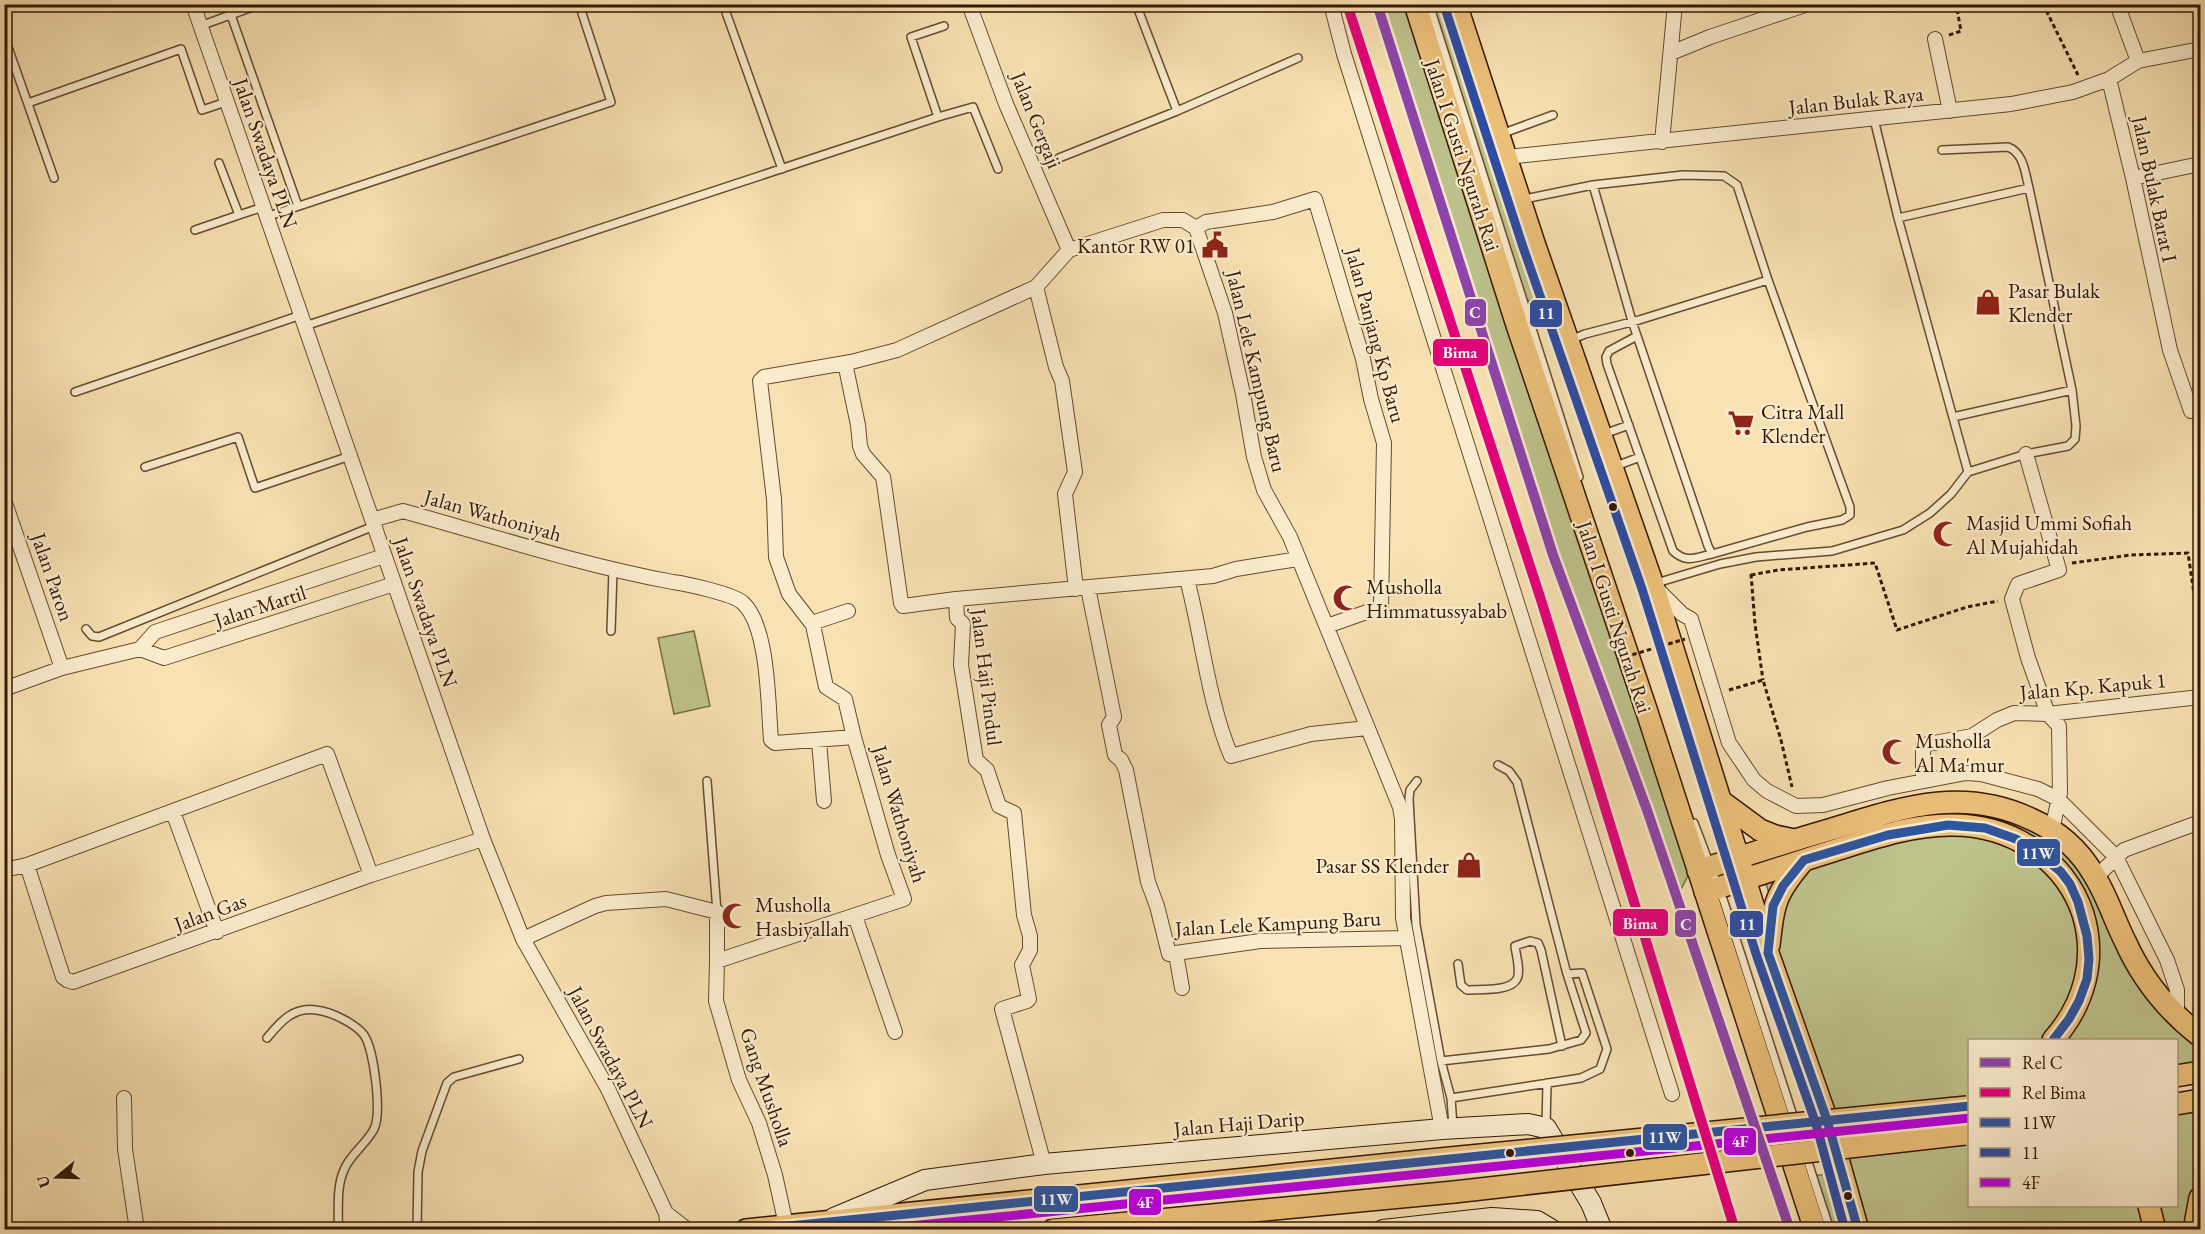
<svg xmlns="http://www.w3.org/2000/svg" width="2205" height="1234" font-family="'EB Garamond',serif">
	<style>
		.green { fill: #bec28c; stroke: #7a6c49; stroke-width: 1.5 }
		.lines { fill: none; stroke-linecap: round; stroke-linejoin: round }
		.service-casing { stroke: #664a31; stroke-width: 10 }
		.minor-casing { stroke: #664a31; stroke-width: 16 }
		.secondary-casing { stroke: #351706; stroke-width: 22 }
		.primary-casing { stroke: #351706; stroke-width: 24 }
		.path { stroke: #351706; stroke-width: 3; stroke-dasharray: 4.5 3; stroke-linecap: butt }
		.service { stroke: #faeccd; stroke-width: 7 }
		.minor { stroke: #faeccd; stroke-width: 14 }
		.secondary { stroke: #faeccd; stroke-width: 20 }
		.primary { stroke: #ecc079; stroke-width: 21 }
		.primary-bridge-casing { stroke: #351706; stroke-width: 24; stroke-linecap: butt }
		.path-bridge { stroke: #351706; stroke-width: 3; stroke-dasharray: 4.5 3; stroke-linecap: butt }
		.primary-bridge { stroke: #ecc079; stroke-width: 21 }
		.bus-1-casing { stroke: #faeccd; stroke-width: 14 }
		.bus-2-casing { stroke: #faeccd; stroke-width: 14 }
		.bus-3-casing { stroke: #faeccd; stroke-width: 14 }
		.bus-1 { stroke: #2e55a0; stroke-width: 9 }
		.bus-2 { stroke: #2d4ca4; stroke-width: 9 }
		.bus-3 { stroke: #b900e2; stroke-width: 9 }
		.rail-1-casing { stroke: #faeccd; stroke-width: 15 }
		.rail-2-casing { stroke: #faeccd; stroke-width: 15 }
		.rail-1 { stroke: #8e44ad; stroke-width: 10 }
		.rail-2 { stroke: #e5007d; stroke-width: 10 }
		.bus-dot { fill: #351706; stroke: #faeccd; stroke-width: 2 }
		.labels { text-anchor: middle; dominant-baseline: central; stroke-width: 4.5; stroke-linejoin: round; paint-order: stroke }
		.street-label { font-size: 21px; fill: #351706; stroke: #faeccd }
		.poi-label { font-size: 21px; fill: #351706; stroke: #faeccd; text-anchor: start }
		.line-badge { stroke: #faeccd; stroke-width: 2 }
		.badge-label { font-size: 16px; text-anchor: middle; font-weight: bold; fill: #fff }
	</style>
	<rect width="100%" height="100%" fill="#f8e1b2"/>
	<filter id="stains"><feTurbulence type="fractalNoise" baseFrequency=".00333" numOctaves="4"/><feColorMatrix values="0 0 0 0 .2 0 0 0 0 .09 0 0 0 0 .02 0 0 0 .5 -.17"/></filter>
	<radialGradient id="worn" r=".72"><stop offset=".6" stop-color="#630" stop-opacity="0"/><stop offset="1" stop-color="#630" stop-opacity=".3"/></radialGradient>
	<!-- green -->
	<path class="green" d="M1378,5H1415L1635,712L1646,709L1695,862L1677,897L1595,667L1482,334Z
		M1429,5H1456L1552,294L1524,302Z
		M694,631L710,706L674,714L658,638Z
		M1946,801L2061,836L2117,924L2200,1036V1072L2177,1076L2176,1040H1970L1969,1106L1827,1120L1768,953L1771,900L1756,851Z
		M2200,1100V1198L2194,1229H1830L1812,1176L1842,1172L1835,1149L1969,1133L1970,1206H2176L2177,1104Z"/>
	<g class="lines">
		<!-- service casing -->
		<g class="service-casing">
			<path id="service" d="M723,4L782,169
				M1136,4L1177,111
				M1429,4L1579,477
				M231,15L298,206
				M200,26L261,4
				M4,36L54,178
				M28,103L181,49L202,110L226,102
				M938,117L973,107L998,169
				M1874,119L1898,218L1968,472
				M1501,134L1553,115
				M1059,158L1177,111L1298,58
				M1524,199L1593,185L1683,175L1724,176L1737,185L1768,280L1850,507V515L1842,520L1807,527L1712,554L1708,546L1632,321L1593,185
				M239,215L263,207
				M266,217L611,102L579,4
				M1898,218L2029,188
				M195,230L239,215L219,163
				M305,326L938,117L911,37L944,26
				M1637,336L1609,351L1606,357L1607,364L1673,551C1687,564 1696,557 1712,554
				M1570,340L1585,334L1639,320L1768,280
				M75,392L301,315
				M1953,417L2072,390
				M1604,434L1629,425
				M1616,466L1640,457
				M145,467L238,437L255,488L350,456
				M1663,581L1720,564L1756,557L1832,551L1903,530L1930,513L1951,494L1968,472L2026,454L2068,446L2075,439L2076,426L2072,390L2029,188C2025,173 2024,153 2008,147L1942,150
				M86,629L92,636L99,637L374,526
				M611,631L613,571
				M707,781L717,912
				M1417,781L1410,790L1409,799L1416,925L1441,1061L1451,1098L1453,1126
				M1694,823L1724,902L1830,1230
				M1458,964L1461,985L1467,990C1480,989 1510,992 1517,979C1521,971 1516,955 1515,946L1530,941L1538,943L1541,950L1562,1046
				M267,1038C281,1021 293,1007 316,1010C330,1011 356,1024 364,1035C374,1049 382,1113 374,1129C367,1143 349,1156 344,1170C336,1187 339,1211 338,1230
				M1441,1061L1549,1049L1581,1040L1586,1033L1567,974
				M1451,1098L1581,1078L1600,1069L1607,1049L1582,973L1567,974L1517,782L1509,771L1498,765
				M1546,1126L1547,1083
				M417,1230L418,1172L422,1151L447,1083L454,1077L519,1059"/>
		</g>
		<!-- minor casing -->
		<g class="minor-casing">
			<path id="minor" d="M193,4L483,839L523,939L608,1089L666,1213L668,1230
				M969,4L1006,104L1069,250
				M1331,4L1344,54L1672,1094
				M2117,4L2138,61
				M1935,39L1950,111
				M1671,53L1710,37L1808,4
				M2109,79L2133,178L2170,350L2191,411
				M1662,142L1675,4
				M1507,157L2011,104L2073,92L2109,79L2138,61L2200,49
				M2133,178L2200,164
				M1196,228L1206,222L1273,212L1315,199L1363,359L1371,399L1384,443L1381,607L1327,626
				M1036,287L1056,367L1062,381L1075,472L1065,494L1076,589
				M845,363L858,425L860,446L863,454L883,477L884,483L901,603L903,606L956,599L957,618L963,624L961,665L976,760L987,770L999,806L1014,813L1024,915L1030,936V950L1022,965L1029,999L1027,1001L1002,1009L1044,1164
				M2026,454L2059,570L2018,584L2012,599L2028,658L2048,714L2059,726L2060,793L2052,830
				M4,500L62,668
				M372,520L403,511C493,536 581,565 673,582C687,584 734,594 743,603C769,627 768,706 771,740L775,743L854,737
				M1187,579C1202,636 1208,701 1231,756L1311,734L1367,728
				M1088,588L1114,717L1109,725L1115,755L1121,760L1126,770L1148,882L1157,906L1169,954L1260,941L1407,938
				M1656,588L1682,614L1691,619L1729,743L1754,780L1767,791L1796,806L1823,805L1888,788L1966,773L1981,774L2038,789L2058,799L2116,857L2167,960L2177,990V1017
				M956,599L1213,576L1236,569L1298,559
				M812,623L848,611
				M140,649L155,632L384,556
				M4,689L62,668L140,649L164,658L394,584
				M819,741L824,801
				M1923,780V745L1972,736L1997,720L2014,713L2048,714L2200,697
				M173,812L217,932
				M27,865L63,977L67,980L73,982L371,875L483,839
				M4,870L27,865L327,754L371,875
				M2096,877L2124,850L2200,822
				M855,916L895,1032
				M523,939L595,906L606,903L666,899L717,912V961L904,899L888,855L854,737L845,699L826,687L813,625L789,594L776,557L774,499L760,381L764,377L851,362L897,350L1036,287L1069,250L1163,220H1183L1196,228L1225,313L1243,394L1254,457L1264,490L1290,537L1400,807L1402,819L1403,918L1442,1129
				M1176,954L1182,988
				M717,961L716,1001L739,1080L759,1123L775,1175L786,1225
				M124,1098L125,1149L137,1230
				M666,1213L688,1230"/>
		</g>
		<!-- secondary casing -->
		<g class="secondary-casing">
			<path id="secondary" d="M834,1218L925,1180L1044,1164L1442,1129L1528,1124L1546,1128L1591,1203L1602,1230
				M1383,1230L1492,1218L1537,1221L1552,1230"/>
		</g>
		<!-- primary casing -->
		<g class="primary-casing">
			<path id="primary" d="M1415,4L1516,322L1646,709L1815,1230
				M1456,4L1534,243L1653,585L1768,953L1827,1120L1858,1230
				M1722,802L1760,830L1775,836L1794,840
				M1698,871C1743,856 1787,842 1832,829C1901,808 1962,786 2031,819C2058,831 2079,849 2094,875C2107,896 2114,919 2125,941C2142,979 2168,1011 2200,1036
				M1705,892C1749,878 1794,863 1839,849C1874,838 1912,825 1950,825C2008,824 2064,857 2083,914C2097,960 2084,1005 2053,1040
				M1769,945C1774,902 1775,894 1804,860
				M2176,1076L2200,1072
				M2176,1104L2200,1100
				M2149,1206L2155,1230
				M746,1230L1450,1158
				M1053,1230L1454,1192
				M2194,1230L2200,1198"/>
		</g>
		<!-- path -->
		<path class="path" d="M2043,4L2078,75
			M1949,35L1961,31L1956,4
			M2072,563L2131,555L2188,553L2200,635
			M1751,574L1755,624L1763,680
			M1751,575L1778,570L1875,563L1897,630L1967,607L1998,601
			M1729,690L1763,680L1781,740L1792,787
			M644,1230L653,1228"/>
		<!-- service -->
		<use href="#service" class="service"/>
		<!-- minor -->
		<use href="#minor" class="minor"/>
		<!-- secondary -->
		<use href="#secondary" class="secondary"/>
		<!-- primary -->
		<use href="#primary" class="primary"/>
		<!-- primary-bridge casing -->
		<g class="primary-bridge-casing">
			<path id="primary-bridge" d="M1450,1158L1967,1107
				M1454,1192L1965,1134"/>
		</g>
		<!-- path-bridge -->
		<path class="path-bridge" d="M1618,659L1685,639"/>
		<!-- primary-bridge -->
		<use href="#primary-bridge" class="primary-bridge"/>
		<!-- bus-1 casing -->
		<g class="bus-1-casing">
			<path id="bus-1" d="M751,1230L1970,1106
				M1858,1230L1827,1120L1768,953L1773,906L1783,886L1804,860L1888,835L1948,825L1985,828L2016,839L2035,850L2061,872L2070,884L2078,902L2087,936L2089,959L2087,979L2079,1001L2069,1019L2053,1040"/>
		</g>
		<!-- bus-2 casing -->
		<g class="bus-2-casing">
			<path id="bus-2" d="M1445,8L1523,247L1642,589L1757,957L1816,1124L1845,1230"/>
		</g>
		<!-- bus-3 casing -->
		<g class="bus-3-casing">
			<path id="bus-3" d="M870,1230L1970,1118"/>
		</g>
		<!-- bus-1 -->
		<use href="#bus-1" class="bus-1"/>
		<!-- bus-2 -->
		<use href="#bus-2" class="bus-2"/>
		<!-- bus-3 -->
		<use href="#bus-3" class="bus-3"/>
		<!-- rail-1 casing -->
		<g class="rail-1-casing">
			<path id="rail-1" d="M1377,4L1553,555L1647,810L1790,1230"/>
		</g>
		<!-- rail-2 casing -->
		<g class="rail-2-casing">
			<path id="rail-2" d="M1347,4L1542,603L1735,1230"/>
		</g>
		<!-- rail-1 -->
		<use href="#rail-1" class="rail-1"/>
		<!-- rail-2 -->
		<use href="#rail-2" class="rail-2"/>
	</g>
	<!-- icons -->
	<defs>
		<g id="civic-bare" transform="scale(2.07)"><path d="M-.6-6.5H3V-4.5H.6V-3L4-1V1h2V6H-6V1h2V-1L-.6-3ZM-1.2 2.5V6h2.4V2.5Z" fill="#8f2418" stroke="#faeccd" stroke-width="2.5" paint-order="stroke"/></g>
		<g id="shop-bare" transform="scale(2.07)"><path d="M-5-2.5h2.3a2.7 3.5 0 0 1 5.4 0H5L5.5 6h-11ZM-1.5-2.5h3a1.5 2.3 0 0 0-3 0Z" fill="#8f2418" stroke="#faeccd" stroke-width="2.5" paint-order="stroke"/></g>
		<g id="supermarket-bare" transform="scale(2.07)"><path d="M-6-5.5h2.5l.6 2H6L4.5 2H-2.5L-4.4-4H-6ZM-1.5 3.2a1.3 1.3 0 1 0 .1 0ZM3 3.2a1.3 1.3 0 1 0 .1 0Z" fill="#8f2418" stroke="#faeccd" stroke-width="2.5" paint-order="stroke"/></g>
		<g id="mosque-bare" transform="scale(2.07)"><path d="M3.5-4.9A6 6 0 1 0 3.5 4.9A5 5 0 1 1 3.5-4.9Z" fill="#8f2418" stroke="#faeccd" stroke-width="2.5" paint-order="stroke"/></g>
	</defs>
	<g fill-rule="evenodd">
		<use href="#civic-bare" x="1215" y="245"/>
		<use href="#shop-bare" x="1988" y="302"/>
		<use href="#supermarket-bare" x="1741" y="423"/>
		<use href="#mosque-bare" x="1946" y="534"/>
		<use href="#mosque-bare" x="1346" y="598"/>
		<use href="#mosque-bare" x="1895" y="752"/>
		<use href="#shop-bare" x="1469" y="865"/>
		<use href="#mosque-bare" x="735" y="916"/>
	</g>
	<!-- markers -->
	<g class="bus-dot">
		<circle cx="1613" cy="507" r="5"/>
		<circle cx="1510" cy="1153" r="5"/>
		<circle cx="1630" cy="1153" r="5"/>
		<circle cx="1848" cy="1196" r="5"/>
	</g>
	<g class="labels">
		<!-- street labels -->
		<g class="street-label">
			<text transform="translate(1856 100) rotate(-6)">Jalan Bulak Raya</text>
			<text transform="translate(1037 120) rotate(68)">Jalan Gergaji</text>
			<text transform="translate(266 153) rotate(71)">Jalan Swadaya PLN</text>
			<text transform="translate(1463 155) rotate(72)">Jalan I Gusti Ngurah Rai</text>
			<text transform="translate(2155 189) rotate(78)">Jalan Bulak Barat I</text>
			<text transform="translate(1376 335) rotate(75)">Jalan Panjang Kp Baru</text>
			<text transform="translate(1257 371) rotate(77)">Jalan Lele Kampung Baru</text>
			<text transform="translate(493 515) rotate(16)">Jalan Wathoniyah</text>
			<text transform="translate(53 577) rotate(71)">Jalan Paron</text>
			<text transform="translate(260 606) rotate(-18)">Jalan Martil</text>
			<text transform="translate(426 612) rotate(71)">Jalan Swadaya PLN</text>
			<text transform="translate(1615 617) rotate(72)">Jalan I Gusti Ngurah Rai</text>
			<text transform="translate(987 677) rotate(83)">Jalan Haji Pindul</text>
			<text transform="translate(2093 686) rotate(-5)">Jalan Kp. Kapuk 1</text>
			<text transform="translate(900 814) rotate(73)">Jalan Wathoniyah</text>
			<text transform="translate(210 912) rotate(-20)">Jalan Gas</text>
			<text transform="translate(1278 923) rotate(-3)">Jalan Lele Kampung Baru</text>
			<text transform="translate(611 1057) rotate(62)">Jalan Swadaya PLN</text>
			<text transform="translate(767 1087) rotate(71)">Gang Musholla</text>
			<text transform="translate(1239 1123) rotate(-5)">Jalan Haji Darip</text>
		</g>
		<!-- poi labels -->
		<g class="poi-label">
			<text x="1195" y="245" text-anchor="end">Kantor RW 01</text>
			<text x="2008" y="290">Pasar Bulak<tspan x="2008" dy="24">Klender</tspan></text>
			<text x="1761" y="411">Citra Mall<tspan x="1761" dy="24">Klender</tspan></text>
			<text x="1966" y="522">Masjid Ummi Sofiah<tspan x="1966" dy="24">Al Mujahidah</tspan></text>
			<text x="1366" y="586">Musholla<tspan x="1366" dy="24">Himmatussyabab</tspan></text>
			<text x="1915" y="740">Musholla<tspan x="1915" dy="24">Al Ma'mur</tspan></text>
			<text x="1449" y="865" text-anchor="end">Pasar SS Klender</text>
			<text x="755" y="904">Musholla<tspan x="755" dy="24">Hasbiyallah</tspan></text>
		</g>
	</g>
	<g class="line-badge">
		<rect x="1464" y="298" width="23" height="29" rx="6" fill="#8e44ad"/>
		<rect x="1529" y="299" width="34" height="29" rx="6" fill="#2d4ca4"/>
		<rect x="1432" y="338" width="57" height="29" rx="6" fill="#e5007d"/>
		<rect x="2016" y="838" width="45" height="29" rx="6" fill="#2e55a0"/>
		<rect x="1612" y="908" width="57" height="29" rx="6" fill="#e5007d"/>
		<rect x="1674" y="909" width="23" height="29" rx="6" fill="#8e44ad"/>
		<rect x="1729" y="910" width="35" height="28" rx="6" fill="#2d4ca4"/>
		<rect x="1642" y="1123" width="46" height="28" rx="6" fill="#2e55a0"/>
		<rect x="1723" y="1127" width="34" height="29" rx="6" fill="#b900e2"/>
		<rect x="1033" y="1185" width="46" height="28" rx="6" fill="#2e55a0"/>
		<rect x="1128" y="1188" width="34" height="28" rx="6" fill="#b900e2"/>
	</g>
	<g class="badge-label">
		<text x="1475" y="318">C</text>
		<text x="1546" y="319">11</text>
		<text x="1460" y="358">Bima</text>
		<text x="2038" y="859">11W</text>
		<text x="1640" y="929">Bima</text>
		<text x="1686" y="930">C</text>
		<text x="1747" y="930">11</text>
		<text x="1665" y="1143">11W</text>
		<text x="1740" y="1147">4F</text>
		<text x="1056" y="1205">11W</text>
		<text x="1145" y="1208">4F</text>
	</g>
	<!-- margin -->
	<rect width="2205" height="1234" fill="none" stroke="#f8e1b2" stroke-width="24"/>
	<rect x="6" y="6" width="2193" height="1222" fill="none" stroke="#351706" stroke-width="3"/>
	<rect x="12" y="12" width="2181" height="1210" fill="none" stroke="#351706" stroke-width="1.5"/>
	<!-- legend -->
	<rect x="1968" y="1039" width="210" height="168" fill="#faeccd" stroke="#ab977d" stroke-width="1.5"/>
	<rect x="1980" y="1058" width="30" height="9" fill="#8e44ad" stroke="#ab977d" stroke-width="1.5"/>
	<text x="2022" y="1069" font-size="18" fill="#351706">Rel C</text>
	<rect x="1980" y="1088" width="30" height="9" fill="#e5007d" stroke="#ab977d" stroke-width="1.5"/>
	<text x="2022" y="1099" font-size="18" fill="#351706">Rel Bima</text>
	<rect x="1980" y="1118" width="30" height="9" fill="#2e55a0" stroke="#ab977d" stroke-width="1.5"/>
	<text x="2022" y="1129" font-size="18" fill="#351706">11W</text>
	<rect x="1980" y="1148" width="30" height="9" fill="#2d4ca4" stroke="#ab977d" stroke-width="1.5"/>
	<text x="2022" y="1159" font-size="18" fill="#351706">11</text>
	<rect x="1980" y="1178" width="30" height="9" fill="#b900e2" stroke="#ab977d" stroke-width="1.5"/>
	<text x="2022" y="1189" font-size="18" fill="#351706">4F</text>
	<!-- north arrow -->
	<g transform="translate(57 1177) rotate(251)" stroke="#faeccd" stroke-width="4.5" paint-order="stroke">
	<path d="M0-4.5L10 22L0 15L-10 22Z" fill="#351706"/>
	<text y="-9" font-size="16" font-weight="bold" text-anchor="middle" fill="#351706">U</text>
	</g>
	<rect width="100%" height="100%" filter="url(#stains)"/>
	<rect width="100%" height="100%" fill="url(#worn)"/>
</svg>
